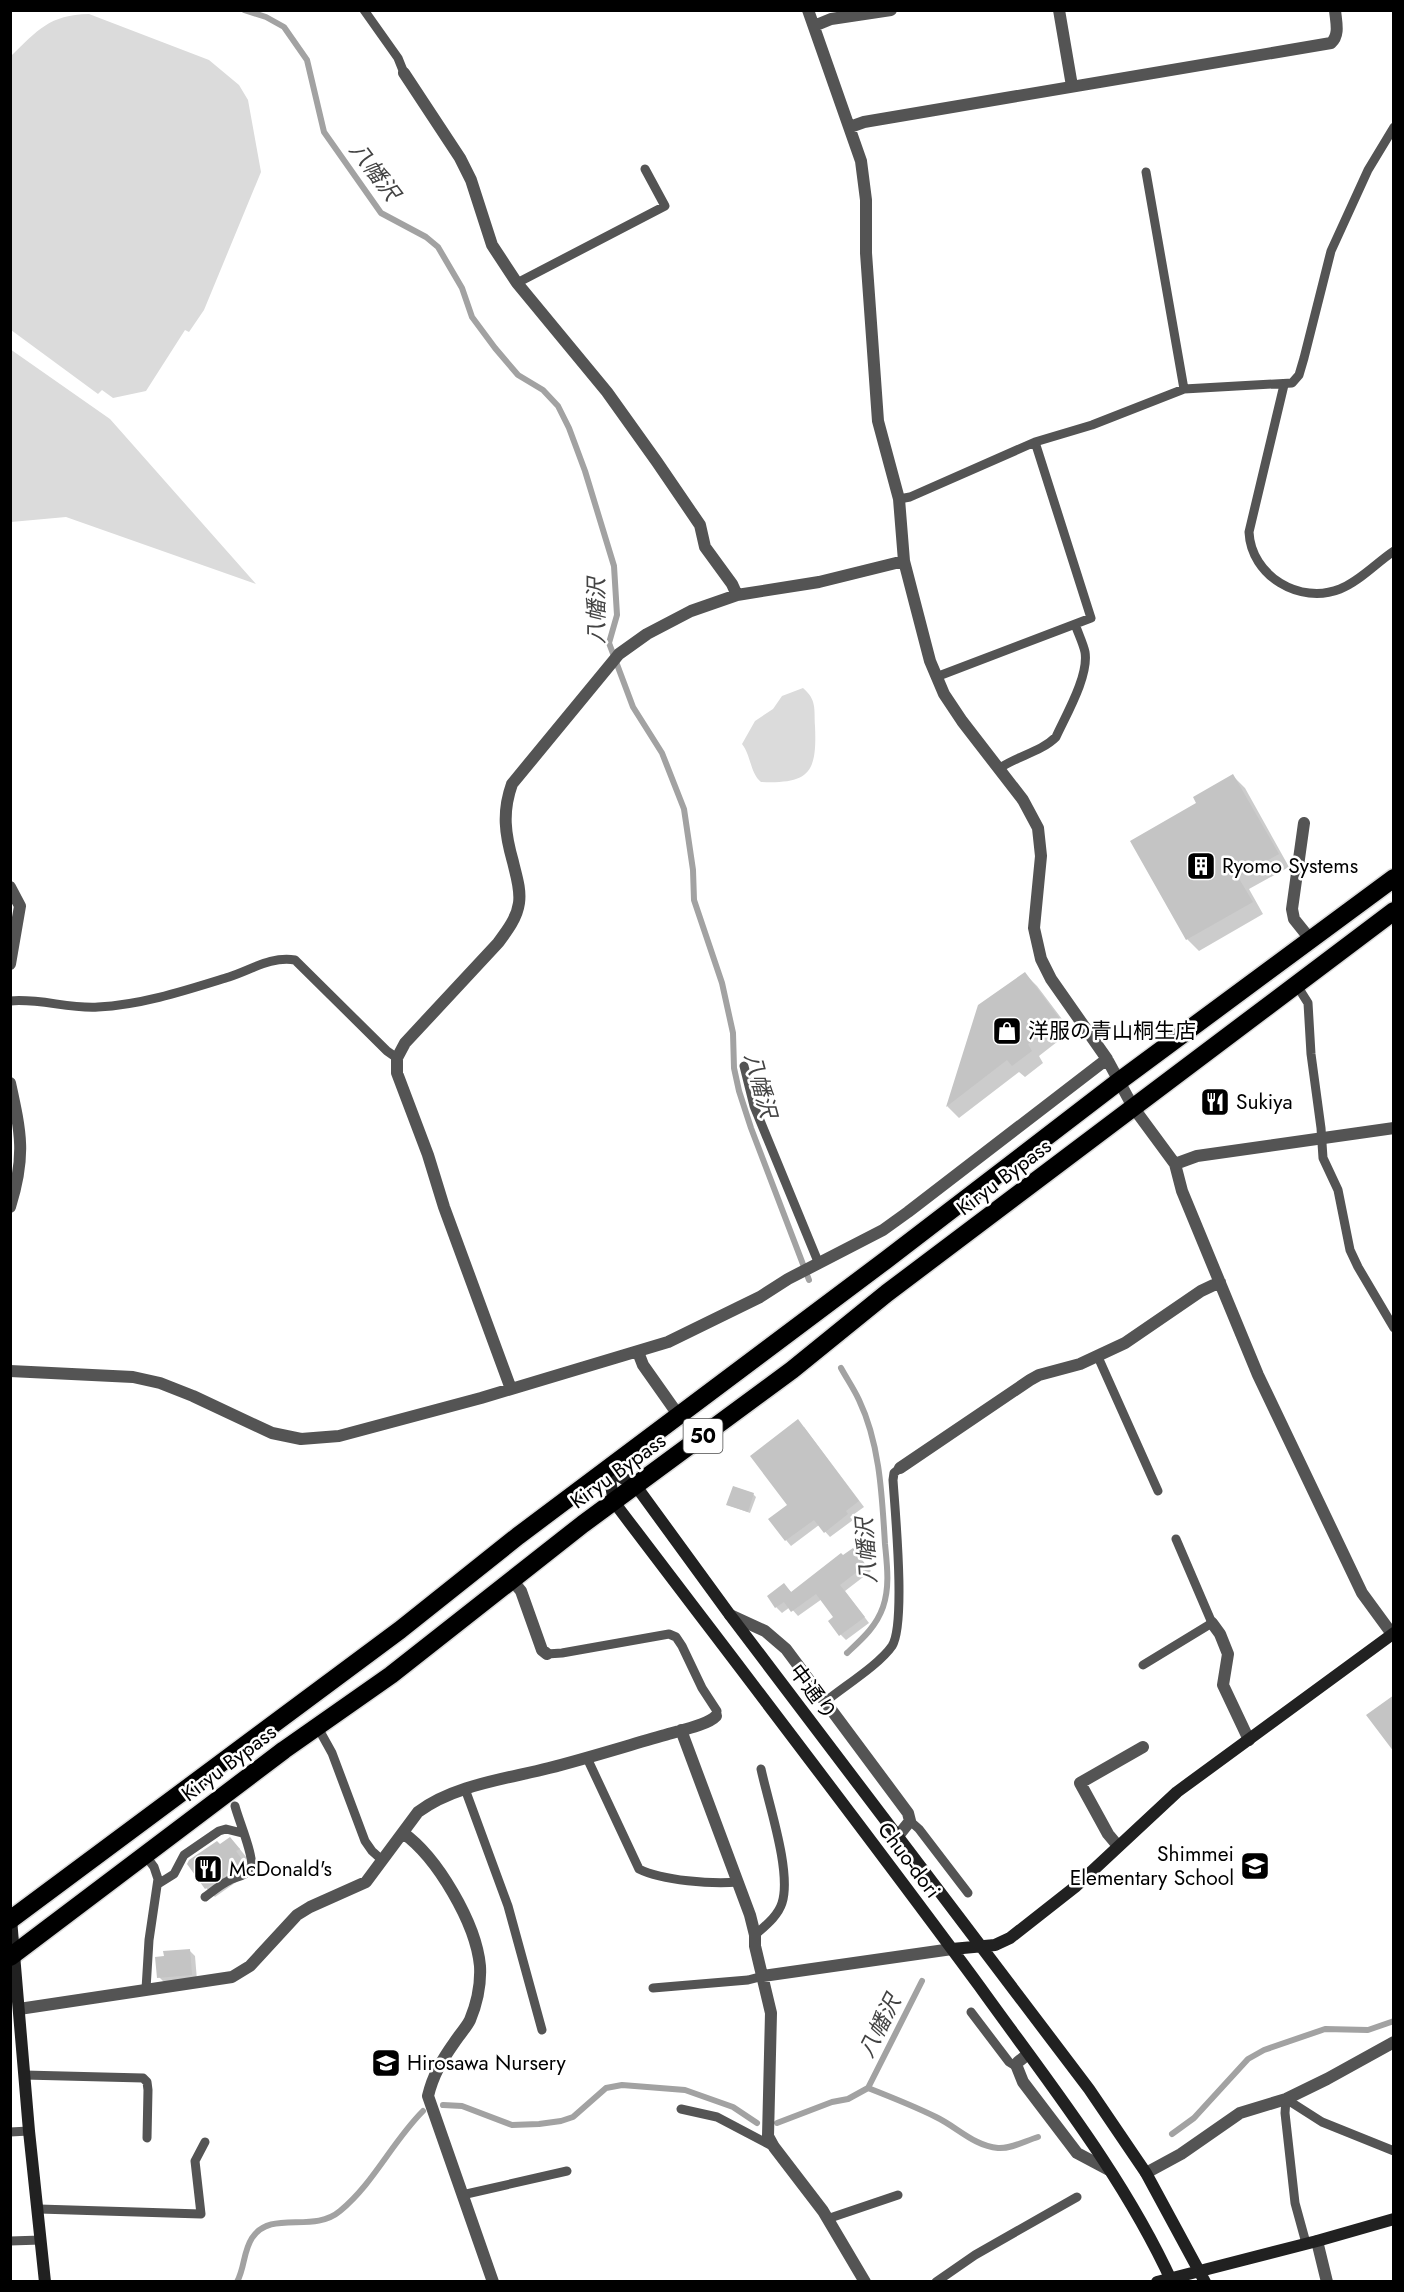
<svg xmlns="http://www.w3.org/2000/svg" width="1404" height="2292" font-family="Jost,'Noto Sans JP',sans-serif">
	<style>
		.green { fill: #dbdbdb }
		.shadow { fill: #0003 }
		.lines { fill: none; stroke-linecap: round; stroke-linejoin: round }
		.stream { stroke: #a2a2a2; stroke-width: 6 }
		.building { fill: #c4c4c4 }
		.highway-casing { stroke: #dbdbdb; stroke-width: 21 }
		.lane { stroke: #545454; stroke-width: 9 }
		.street { stroke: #545454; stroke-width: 12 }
		.secondary { stroke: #212121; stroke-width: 12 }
		.highway { stroke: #000; stroke-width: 18 }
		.labels { text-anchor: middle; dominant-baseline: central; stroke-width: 5; stroke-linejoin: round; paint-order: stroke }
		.shield { fill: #fff; stroke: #4c4c4c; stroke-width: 1.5 }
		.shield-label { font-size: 20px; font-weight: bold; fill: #000 }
		.poi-label { font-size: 21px; fill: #000; stroke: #fff; text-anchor: start }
		.street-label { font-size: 21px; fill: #000; stroke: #fff }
		.water-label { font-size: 22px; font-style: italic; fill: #434343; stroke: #fff }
	</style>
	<rect width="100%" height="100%" fill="#fff"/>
	<!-- green -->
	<path class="green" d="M89,14L209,60L239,85L248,100L261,172L204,310L189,332L185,330L146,391L113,398L102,390L98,394L11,330V56C38,30 49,15 89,14Z
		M10,349L110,419L256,584L66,517L11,522Z
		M803,688C817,700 814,709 815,726C817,772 810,784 761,782C750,773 751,755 742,744L755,721L773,709L782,696Z"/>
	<!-- shadow -->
	<path class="shadow" d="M1233,776L1245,788L1289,867L1249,889L1263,914L1199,951L1187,939L1198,804Z
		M1025,974L1037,986L1071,1031L1039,1056L1043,1063L1025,1077L1019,1072L959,1118L947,1106L979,1006Z
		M804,1427L864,1507L850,1517L853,1520L830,1537L819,1525L791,1546L786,1540L790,1505Z
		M753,1494L756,1497L750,1513L728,1505Z
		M853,1550L871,1571L845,1591L869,1623L846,1640L841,1635L835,1618L822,1599L798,1616L790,1607L782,1613L776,1607L784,1585L792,1593Z
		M220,1846L239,1848L247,1858L244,1861L252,1871L215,1897L206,1888Z
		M189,1950L195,1956L197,1980L165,1983L159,1977Z"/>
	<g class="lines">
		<!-- stream -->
		<path class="stream" d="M244,10L266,17L284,27L307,60L324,132L381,213L426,237L438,247L462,288L472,317L495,348L518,375L543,390L558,406L569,428L585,471L614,566L617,615L609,643L633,707L662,753L684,809L693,870L694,900L722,983L733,1033L734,1068L739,1091L751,1128L809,1280
			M841,1368C847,1379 854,1389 859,1400C880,1444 882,1496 885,1544C887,1565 890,1587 883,1607C876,1627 862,1639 847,1653
			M868,2088C891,2097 914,2106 936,2117C957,2127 974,2146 998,2148C1011,2149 1025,2141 1038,2137
			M443,2105L462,2106L512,2125L539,2124L561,2121L573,2117L606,2088L622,2085L685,2090L733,2107L757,2123
			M777,2123L832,2102L848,2099L868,2088L922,1981
			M1172,2134L1194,2118L1248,2059L1264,2050L1325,2029L1368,2030L1394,2021
			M237,2282C245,2267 243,2252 252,2238C271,2209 313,2234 340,2211C374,2183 392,2142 423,2111"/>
	</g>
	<!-- building -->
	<path class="building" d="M1233,774L1279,854L1238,877L1253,902L1186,940L1130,841L1196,803L1193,797Z
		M1025,972L1060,1019L1028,1044L1032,1051L1012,1066L1007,1060L946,1107L978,1005Z
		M798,1419L859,1501L846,1511L848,1514L824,1533L814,1520L785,1541L768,1519L787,1505L750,1456Z
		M733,1486L754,1493L748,1512L726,1505Z
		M853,1548L866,1565L840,1585L865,1617L839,1636L828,1621L833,1617L816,1594L791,1612L784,1602L775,1608L767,1596L784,1583L791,1592L841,1553L843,1555Z
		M1394,1695V1752L1366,1715Z
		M230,1837L240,1849L236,1851L244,1862L205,1889L187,1864L189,1860L217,1841L220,1844Z
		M190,1949L192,1975L157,1978L155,1957L164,1956L163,1951Z"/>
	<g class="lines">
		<!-- highway casing -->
		<g class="highway-casing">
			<path id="highway" d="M10,1920L400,1630L518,1536L886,1260L1118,1082L1394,878
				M10,1957L284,1750L391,1675L583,1524L792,1370L887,1293L1394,911"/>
		</g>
		<!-- lane -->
		<path class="lane" d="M364,10L398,58L404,73
			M1146,172L1184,389
			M517,283L665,206L645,169
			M1284,385L1249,532C1251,576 1300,605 1340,589C1360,581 1376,563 1394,551
			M899,499L910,497L1035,442L1092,425L1184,389L1292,383L1299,375L1304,358L1331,251L1368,170L1394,127
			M936,677L1091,618L1035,442
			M1000,768C1017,756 1041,752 1056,737C1066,715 1089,676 1085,652C1083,643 1078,633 1075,624
			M1296,984L1308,1003L1311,1054L1321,1128L1323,1158L1338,1190L1350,1250L1358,1267L1394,1328
			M10,1001C39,998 69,1009 98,1007C142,1005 187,990 229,977C251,970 271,956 295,960L387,1051L397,1058
			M744,1066L754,1106L819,1264
			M1098,1357L1158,1491
			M547,1654L562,1653L669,1634L676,1637L682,1646L702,1688L717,1711L716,1716
			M1143,1665L1212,1623L1176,1539
			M825,1702C843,1687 879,1665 892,1646C906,1624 895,1511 893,1480L894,1473L900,1468
			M317,1726L332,1753L365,1841L372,1851L382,1860
			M587,1758L639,1869C663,1881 712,1884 738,1882
			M465,1789L508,1906L542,2030
			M910,1821L919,1829L968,1893
			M145,1855L154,1867L158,1879L149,1940L146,1989
			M158,1884L174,1874L184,1855L219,1831L226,1829L242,1833
			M205,1897C212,1892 220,1885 228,1881C235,1877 245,1876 250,1870C257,1862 238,1819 235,1806
			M755,1935C765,1926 778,1916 782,1903C792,1872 768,1802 761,1769
			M653,1988L748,1980L763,1976
			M971,2012L1009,2062L1017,2067
			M24,2075L143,2078L147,2082L148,2090L147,2138
			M681,2109L717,2117L774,2147
			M10,2132L29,2131
			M462,2195L567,2171
			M39,2209L201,2214L195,2161L205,2142
			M827,2219L898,2195
			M10,2241L41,2240
			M1306,2243L1295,2203L1285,2113L1286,2099L1322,2122L1394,2151
			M936,2282L975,2255L1077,2197"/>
		<!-- street -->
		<path class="street" d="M808,10L861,161L866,200V253L878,421L899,499L904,561L930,661L944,694L962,721L1023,800L1038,828L1041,856L1034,928L1041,959L1051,979L1107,1059L1133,1107L1175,1164L1182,1191L1258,1375L1362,1593L1392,1634
			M1059,10L1072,86
			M814,26L831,19L891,10
			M404,73L460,158L471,180L492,245L517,283L607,392L657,462L700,525L705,547L732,584L737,595
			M850,127L864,122L1331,43C1340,35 1336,22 1335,10
			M1304,823L1292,909L1294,919L1310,939
			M10,887L20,906L10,964
			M10,1083C21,1133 26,1156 10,1207
			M1175,1164L1197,1156L1394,1128
			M638,1352L643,1365L679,1416
			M10,1371L133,1377L160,1383L193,1396L272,1433L301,1439L339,1436L481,1398L668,1342L760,1297L788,1279L883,1230L908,1212L1107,1059
			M511,1389L444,1207L428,1155L397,1073V1058L405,1043L498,943C507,931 517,918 519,903C521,889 516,875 513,862C505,834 502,812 512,784L619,654L647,634L691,611L737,595L819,582L904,561
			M900,1468L1030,1380L1039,1375L1080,1364L1125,1343L1201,1291L1220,1282
			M512,1580L521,1591L542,1650L547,1654
			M730,1615L765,1631L786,1649L908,1813L910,1821L898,1836
			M1212,1623L1220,1634L1228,1654L1223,1685L1249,1740
			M681,1730L750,1915L755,1935V1946L771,2013L768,2136L774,2147L823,2211L865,2282
			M403,1833C437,1857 476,1923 480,1966C481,1984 477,2003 470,2020C466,2028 459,2035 454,2043C442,2060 433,2075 428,2096L493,2282
			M1118,1846L1108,1834L1080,1783L1143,1747
			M763,1976L952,1949
			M19,2009L232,1977L250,1966L297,1915L310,1907L366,1882L418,1812C454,1785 506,1779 549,1768C588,1758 626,1746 665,1735C678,1731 708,1725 716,1716
			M1028,2054L1018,2062L1017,2067L1023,2082L1077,2153L1109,2170
			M1146,2173L1181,2154L1240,2113L1286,2099L1327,2079L1394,2042
			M1317,2241L1327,2282"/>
		<!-- secondary -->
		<path class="secondary" d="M608,1469L636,1486L730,1615L1089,2089L1146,2173L1205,2282
			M608,1469L614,1502C736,1663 860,1824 980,1987C1048,2082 1123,2175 1172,2282
			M11,1919L29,2131L45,2282
			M952,1949L995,1945L1010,1938L1075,1887L1177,1792L1394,1633
			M1157,2282L1317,2241L1394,2219"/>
		<!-- highway -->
		<use href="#highway" class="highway"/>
	</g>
	<!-- icons -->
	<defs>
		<g id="building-square" transform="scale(1.5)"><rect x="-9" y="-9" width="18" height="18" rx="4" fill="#000" stroke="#fff"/><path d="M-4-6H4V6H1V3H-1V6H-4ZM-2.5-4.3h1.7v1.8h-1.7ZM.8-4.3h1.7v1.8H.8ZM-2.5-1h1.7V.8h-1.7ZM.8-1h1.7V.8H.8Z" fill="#fff"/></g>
		<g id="shop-square" transform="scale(1.5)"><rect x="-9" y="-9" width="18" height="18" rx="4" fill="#000" stroke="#fff"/><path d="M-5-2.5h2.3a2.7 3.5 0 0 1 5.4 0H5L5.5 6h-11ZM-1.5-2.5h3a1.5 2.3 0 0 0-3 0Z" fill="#fff"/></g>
		<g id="restaurant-square" transform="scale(1.5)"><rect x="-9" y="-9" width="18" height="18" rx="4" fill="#000" stroke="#fff"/><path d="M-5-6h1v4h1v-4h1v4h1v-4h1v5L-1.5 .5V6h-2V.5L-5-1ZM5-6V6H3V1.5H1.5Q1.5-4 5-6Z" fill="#fff"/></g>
		<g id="school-square" transform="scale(1.5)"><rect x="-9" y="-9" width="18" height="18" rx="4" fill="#000" stroke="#fff"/><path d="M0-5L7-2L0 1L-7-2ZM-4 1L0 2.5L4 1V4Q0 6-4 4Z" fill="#fff"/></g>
	</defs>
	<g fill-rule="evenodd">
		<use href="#building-square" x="1201" y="866"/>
		<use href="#shop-square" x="1007" y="1031"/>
		<use href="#restaurant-square" x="1215" y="1102"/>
		<use href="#school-square" x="1255" y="1866"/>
		<use href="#restaurant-square" x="208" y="1869"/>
		<use href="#school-square" x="386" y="2063"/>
	</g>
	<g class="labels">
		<!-- shield labels -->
		<rect class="shield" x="683.5" y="1419" width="39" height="34" rx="4.5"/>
		<g class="shield-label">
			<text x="703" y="1436">50</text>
		</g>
		<!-- poi labels -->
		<g class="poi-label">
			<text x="1222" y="866">Ryomo Systems</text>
			<text x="1028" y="1031">洋服の青山桐生店</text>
			<text x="1236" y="1102">Sukiya</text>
			<text x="1234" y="1854" text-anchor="end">Shimmei<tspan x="1234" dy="24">Elementary School</tspan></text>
			<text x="229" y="1869">McDonald's</text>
			<text x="407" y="2063">Hirosawa Nursery</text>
		</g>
		<!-- street labels -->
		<g class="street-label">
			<text transform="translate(1004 1177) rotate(-37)">Kiryu Bypass</text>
			<text transform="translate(618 1471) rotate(-36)">Kiryu Bypass</text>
			<text transform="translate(813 1692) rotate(53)">中通り</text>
			<text transform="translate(229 1763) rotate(-37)">Kiryu Bypass</text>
			<text transform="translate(909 1860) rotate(53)">Chuo-dori</text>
		</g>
		<!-- water labels -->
		<g class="water-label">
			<text transform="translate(375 171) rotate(53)">八幡沢</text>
			<text transform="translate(596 611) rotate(-90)">八幡沢</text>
			<text transform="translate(761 1085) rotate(75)">八幡沢</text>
			<text transform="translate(866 1551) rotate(-94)">八幡沢</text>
			<text transform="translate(879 2026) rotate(-63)">八幡沢</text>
		</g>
	</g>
	<!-- border -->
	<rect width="1404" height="2292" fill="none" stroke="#000000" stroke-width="24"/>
</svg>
